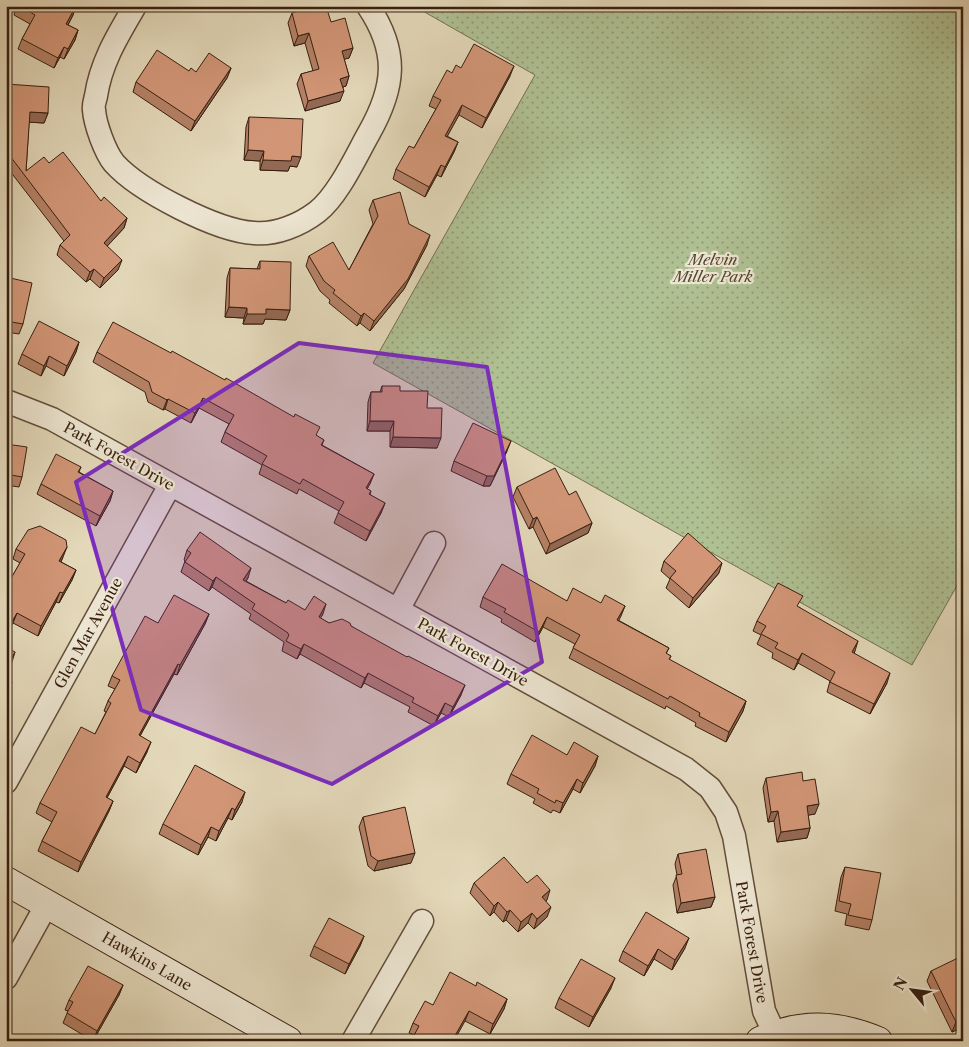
<svg xmlns="http://www.w3.org/2000/svg" width="969" height="1047" font-family="'Libre Caslon Text',serif">
	<style>
		.grass { fill: url(#grass-dots); stroke: #737051 }
		.lines { fill: none; stroke-linecap: round; stroke-linejoin: round }
		.street-casing { stroke: #624d3a; stroke-width: 25 }
		.secondary-casing { stroke: #371f0f; stroke-width: 30 }
		.street { stroke: #ede6d2; stroke-width: 22 }
		.secondary { stroke: #ede6d2; stroke-width: 28 }
		.wall { fill: #b58166; stroke: #371f0f }
		.shaded-wall { fill: #936953; stroke: #371f0f }
		.building { fill: #d29677; stroke: #371f0f }
		.marked { fill: #7b2cbf; fill-opacity: 0.2; stroke: #7b2cbf; stroke-width: 4; stroke-linejoin: round }
		.labels { text-anchor: middle; dominant-baseline: central; stroke-width: 4.5; stroke-linejoin: round; paint-order: stroke }
		.park-label { font-size: 15px; font-style: italic; fill: #554730; stroke: #ede6d2 }
		.street-label { font-size: 15px; fill: #371f0f; stroke: #ede6d2 }
	</style>
	<defs>
		<pattern id="grass-dots" width="8" height="8" patternUnits="userSpaceOnUse" patternTransform="scale(1.25)"><rect width="8" height="8" fill="#afc093"/><path d="M2 2h.1M6 6h.1" fill="none" stroke="#8f9b76" stroke-width="1.8" stroke-linecap="round"/></pattern>
	</defs>
	<rect width="100%" height="100%" fill="#e3d8b9"/>
	<filter id="stains"><feTurbulence type="fractalNoise" baseFrequency=".004" numOctaves="4"/><feColorMatrix values="0 0 0 0 .2 0 0 0 0 .09 0 0 0 0 .02 0 0 0 .5 -.17"/></filter>
	<radialGradient id="worn" r=".72"><stop offset=".6" stop-color="#630" stop-opacity="0"/><stop offset="1" stop-color="#630" stop-opacity=".3"/></radialGradient>
	<!-- grass -->
	<path class="grass" d="M414,6H963V575L912,665L373,363L535,75Z"/>
	<g class="lines">
		<!-- street casing -->
		<g class="street-casing">
			<path id="street" d="M135,6C118,35 101,62 96,96C95,100 93,106 94,110C95,124 105,152 114,163C139,191 217,231 254,233C276,235 300,225 317,212C338,196 356,156 369,133C395,87 399,52 368,6
				M6,401L52,419L686,769L710,788L726,812L734,836L764,1011L778,1041
				M398,610L434,543
				M6,782L170,485
				M6,978L47,904
				M353,1041L422,921"/>
		</g>
		<!-- secondary casing -->
		<g class="secondary-casing">
			<path id="secondary" d="M6,881L288,1041
				M760,1041C801,1022 837,1024 878,1041"/>
		</g>
		<!-- street -->
		<use href="#street" class="street"/>
		<!-- secondary -->
		<use href="#secondary" class="secondary"/>
	</g>
	<!-- wall -->
	<path class="wall" d="M17,6H76L73,15L68,25L78,30L75,40L64,59L60,57L54,68L18,49L22,39L30,24L14,15Z
		M292,13L331,22L353,48L349,58L344,59L349,76L346,86L343,87L340,101L305,111L297,84L301,74L313,71L305,43L294,46L288,23Z
		M231,68L227,78L191,131L133,92L136,82L189,71L196,72Z
		M461,68L510,76L482,128L459,115L447,136L458,142L454,152L441,177L437,175L425,197L393,179L396,169L414,148L436,109L429,106L433,96L452,73Z
		M6,84L48,113L44,123L29,122L26,171L49,163L101,201L127,218L124,228L107,246L118,270L100,288L90,279L86,282L57,255L60,245L64,241L6,166Z
		M249,117L297,167L290,166L288,171L260,170V161L244,160L246,127Z
		M373,200L409,224L427,245L404,289L370,331L360,323L357,326L329,303L330,300L320,291L306,266L309,256L349,270L373,224L369,210Z
		M260,261L290,310L286,320L265,319L263,324H243L244,318L225,317L227,278L230,268L257,269Z
		M6,277L23,324L19,334L6,332Z
		M79,342L76,352L64,376L46,366L41,376L18,364L22,354Z
		M97,352L317,436L324,440L322,445L374,474L367,489L371,491L370,495L385,503L381,513L366,541L334,523L339,511L299,489L297,494L259,474L262,465L221,442L225,432L229,424L199,408L191,423L165,409L163,410L148,402L145,392L93,362Z
		M382,386L400,391L427,408L437,448L390,447V431H367L368,402L371,392H380Z
		M6,444L22,477L19,487L6,485Z
		M507,451L490,486H483L451,471L454,461Z
		M81,467L79,472L113,491L110,501L96,526L37,494L41,484Z
		M517,487L569,495L592,523L588,533L546,554L533,527L529,529L513,497Z
		M16,549L63,557L61,562L76,570L72,580L59,603L56,602L38,636L13,623L6,635V587L20,563L13,559Z
		M187,550L248,578L246,581L286,603L305,610L323,614L320,618L329,623L351,626L461,695L449,717L441,713L434,726L408,712L410,707L364,683L361,688L300,654L297,659L282,651L284,642L249,619L251,614L212,587L209,591L181,572L185,561L184,560Z
		M664,561L719,573L689,608L666,588L670,579L661,571Z
		M483,597L567,601L625,606L618,620L669,648L666,654L671,656L669,660L746,701L743,711L726,742L695,726L696,723L666,706L665,709L569,658L575,644L543,627L535,642L501,622L502,619L480,607Z
		M799,607L855,651L854,653L887,683L870,714L827,692L830,681L798,663L794,670L772,658L773,653L757,644L761,635L753,631L757,621Z
		M209,614L205,624L177,675L174,674L140,736L147,752L136,773L124,766L107,798L113,801L109,811L78,872L38,851L42,841L52,822L36,813L40,803L95,734L106,712L104,711L108,701L115,689L108,686L112,676L158,623Z
		M567,755L598,756L595,766L580,793L573,789L560,813L553,810L551,813L533,803L535,799L507,784L511,774Z
		M766,778L815,814L808,815L810,828L807,838L777,842L774,821L768,822L763,788Z
		M242,802L232,820L228,818L216,841L208,837L198,855L159,834L163,824Z
		M363,817L411,863L374,871L368,866L359,827Z
		M678,854L715,897L711,907L677,913L673,885L677,875L675,864Z
		M845,867L872,920L869,930L845,925L847,914L835,911L841,877Z
		M474,883H527L547,900L546,901L547,917L534,929L528,923L518,932L506,920L503,922L494,912L490,916L470,893Z
		M364,936L360,946L345,974L310,956L314,946Z
		M685,948L672,970L654,959L644,976L619,961L623,951Z
		M931,971L963,1027L952,1032L927,981Z
		M123,985L119,995L93,1041L63,1023L68,1011L65,1010L69,1000Z
		M476,986L507,999L504,1009L490,1034L465,1021L414,1035L409,1033L413,1023L433,1005Z
		M611,988L589,1027L555,1008L559,998Z"/>
	<!-- shaded-wall -->
	<path class="shaded-wall" d="M76,6L73,15L63,34L66,24Z
		M78,30L75,40L64,59L68,49Z
		M309,33L305,43L294,46L298,36Z
		M64,47L60,57L54,68L58,58Z
		M353,48L349,58L338,61L342,51Z
		M514,66L510,76L482,128L486,118Z
		M231,68L227,78L191,131L195,121Z
		M349,76L346,86L337,89L340,79Z
		M344,91L340,101L305,111L308,101Z
		M462,105L459,115L442,146L445,136Z
		M30,112L48,113L44,123L26,122Z
		M458,142L454,152L441,177L445,167Z
		M248,150L264,151L260,161L244,160Z
		M6,155L10,156L6,165Z
		M292,156L301,157L297,167L290,166L288,171L260,170L263,160Z
		M441,165L437,175L425,197L429,187Z
		M127,218L124,228L101,253L104,243Z
		M430,235L427,245L404,289L370,331L374,321Z
		M122,260L118,270L100,288L104,278Z
		M94,269L90,279L86,282L90,272Z
		M229,307L247,308L244,318L225,317Z
		M266,309L290,310L286,320L265,319L263,324H243L247,314Z
		M364,313L360,323L357,326L361,316Z
		M79,342L76,352L64,376L67,366Z
		M49,356L46,366L41,376L44,366Z
		M203,398L199,408L191,423L195,413Z
		M168,399L165,409L163,410L167,400Z
		M370,421H394L390,431H367Z
		M393,437L441,438L437,448L390,447Z
		M511,441L507,451L490,486H483L487,476Z
		M374,474L370,484L362,498L366,488Z
		M113,491L110,501L96,526L100,516Z
		M385,503L381,513L366,541L370,531Z
		M537,517L533,527L529,529L533,519Z
		M592,523L588,533L546,554L550,544Z
		M67,547L63,557L56,571L59,561Z
		M722,563L719,573L689,608L693,598Z
		M251,568L248,578L240,590L243,580Z
		M76,570L72,580L59,603L63,593Z
		M216,577L212,587L209,591L213,581Z
		M60,592L56,602L38,636L41,626Z
		M326,604L323,614L315,627L319,617Z
		M625,606L621,616L614,630L617,620Z
		M17,613L13,623L6,635L10,625Z
		M209,614L205,624L177,675L180,665Z
		M547,617L543,627L535,642L539,632Z
		M858,641L855,651L848,662L852,652Z
		M304,644L300,654L297,659L301,649Z
		M15,652L12,662L6,672V668Z
		M802,653L798,663L794,670L798,660Z
		M178,664L174,674L135,745L139,735Z
		M368,673L364,683L361,688L365,678Z
		M890,673L887,683L870,714L874,704Z
		M12,682L9,692L6,697V693Z
		M465,685L461,695L449,717L453,707Z
		M746,701L743,711L726,742L729,732Z
		M445,703L441,713L434,726L438,716Z
		M151,742L147,752L136,773L140,763Z
		M128,756L124,766L102,807L106,797Z
		M598,756L595,766L580,793L583,783Z
		M577,779L573,789L560,813L563,803Z
		M245,792L242,802L232,820L235,810Z
		M113,801L109,811L78,872L81,862Z
		M819,804L815,814L804,816L807,806Z
		M232,808L228,818L216,841L219,831Z
		M778,811L774,821L768,822L771,812Z
		M211,827L208,837L198,855L201,845Z
		M810,828L807,838L777,842L781,832Z
		M415,853L411,863L374,871L378,861Z
		M550,890L547,900L539,907L542,897Z
		M715,897L711,907L677,913L681,903Z
		M498,902L494,912L490,916L494,906Z
		M551,907L547,917L534,929L537,919Z
		M510,910L506,920L503,922L507,912Z
		M532,913L528,923L518,932L521,922Z
		M364,936L360,946L345,974L349,964Z
		M689,938L685,948L672,970L675,960Z
		M658,949L654,959L644,976L648,966Z
		M615,978L611,988L589,1027L593,1017Z
		M123,985L119,995L93,1041L97,1031Z
		M507,999L504,1009L490,1034L493,1024Z
		M469,1011L465,1021L454,1041H452Z
		M963,1019V1027L952,1032L956,1022Z"/>
	<!-- building -->
	<path class="building" d="M20,6H76L66,24L78,30L68,49L64,47L58,58L22,39L35,15Z
		M315,6H326L331,22L345,18L353,48L342,51L349,76L340,79L344,91L308,101L301,74L319,69L309,33L298,36L292,13Z
		M474,44L514,66L486,118L462,105L445,136L458,142L445,167L441,165L429,187L396,169L409,146L414,148L441,100L433,96L447,70L452,73L456,65L461,68Z
		M157,50L189,71L191,68L196,72L209,53L231,68L195,121L136,82Z
		M6,84L49,87L48,113L30,112L26,171L44,157L49,163L63,152L101,201L104,197L127,218L104,243L122,260L104,278L94,269L90,272L60,245L70,235L10,156L6,155Z
		M249,117L303,119L301,157L292,156L291,161L263,160L264,151L248,150Z
		M400,192L409,224L430,235L408,279L374,321L364,313L361,316L333,293L335,290L324,281L309,256L333,242L349,270L378,216L373,200Z
		M260,261L291,262L290,310L266,309V314H247V308L229,307L230,268L260,269Z
		M6,277L32,283L23,324L6,321Z
		M39,321L79,342L67,366L49,356L44,366L22,354Z
		M113,322L171,353L172,351L225,380L226,378L294,417L295,414L320,427L316,435L324,440L321,445L374,474L366,488L371,491L369,494L385,503L370,531L338,513L344,502L303,479L300,484L262,464L267,456L225,432L234,415L203,398L195,413L168,399L167,400L152,392L149,382L97,352Z
		M382,386H400V391H428L427,408H442L441,438L393,437L394,421H370L371,392H382Z
		M473,423L511,441L494,476H487L454,461Z
		M6,444L27,447L22,477L6,474Z
		M56,454L81,467L78,472L113,491L100,516L41,484Z
		M555,468L569,495L576,491L592,523L550,544L537,517L533,519L517,487Z
		M40,526L66,540L67,547L59,561L76,570L63,593L60,592L41,626L17,613L10,625L6,623V587L25,554L16,549L28,530Z
		M200,532L251,568L243,580L286,603L288,600L305,610L314,596L326,604L319,617L329,623L342,619L350,623L351,626L407,657L408,656L465,685L453,707L445,703L438,716L412,702L414,698L368,673L365,678L304,644L301,649L286,641L289,635L288,634V633L252,609L255,604L216,577L213,581L185,562L191,553L187,550Z
		M688,533L722,563L693,598L670,578L676,571L664,561Z
		M502,564L567,601L573,588L601,603L605,595L625,606L617,620L669,648L666,653L671,656L669,659L746,701L729,732L699,716L700,713L670,696L668,699L573,648L580,635L547,617L539,632L504,612L506,609L483,597Z
		M778,583L803,596L797,606L858,641L852,652L890,673L874,704L830,682L835,672L802,653L798,660L775,648L778,643L761,634L766,626L757,621Z
		M174,595L209,614L180,665L178,664L139,735L151,742L140,763L128,756L106,797L113,801L81,862L42,841L57,812L40,803L81,727L95,734L111,703L108,701L120,680L112,676L145,616L158,623Z
		M6,647L15,652L6,668Z
		M6,679L12,682L6,693Z
		M532,735L567,755L574,742L598,756L583,783L577,779L563,803L556,800L555,803L537,793L539,789L511,774Z
		M195,765L245,792L235,810L232,808L219,831L211,827L201,845L163,824Z
		M802,772L803,781L815,779L819,804L807,806L810,828L781,832L778,811L771,812L766,778Z
		M405,807L415,853L378,861L371,856L363,817Z
		M706,849L715,897L681,903L676,875L682,874L678,854Z
		M504,857L527,883L537,875L550,890L542,897L551,907L537,919L532,913L521,922L510,910L507,912L498,902L494,906L474,883Z
		M845,867L881,873L872,920L848,915L851,904L839,901Z
		M646,912L689,938L675,960L658,949L648,966L623,951Z
		M329,918L364,936L349,964L314,946Z
		M962,956L963,958V1019L956,1022L931,971Z
		M581,959L615,978L593,1017L559,998Z
		M88,966L123,985L97,1031L67,1013L73,1002L69,1000Z
		M450,972L476,986L477,982L507,999L493,1024L469,1011L452,1041H411L419,1026L413,1023L425,1001L433,1005Z"/>
	<!-- marked area -->
	<path class="marked" d="M299,343L487,367L542,662L332,784L141,710L76,482Z"/>
	<g class="labels">
		<!-- park labels -->
		<g class="park-label">
			<text x="713" y="259">Melvin<tspan x="713" dy="17">Miller Park</tspan></text>
		</g>
		<!-- street labels -->
		<g class="street-label">
			<text transform="translate(119 456) rotate(29)">Park Forest Drive</text>
			<text transform="translate(88 633) rotate(-61)">Glen Mar Avenue</text>
			<text transform="translate(473 652) rotate(29)">Park Forest Drive</text>
			<text transform="translate(752 942) rotate(80)">Park Forest Drive</text>
			<text transform="translate(147 961) rotate(30)">Hawkins Lane</text>
		</g>
	</g>
	<!-- margin -->
	<rect width="969" height="1047" fill="none" stroke="#e3d8b9" stroke-width="25"/>
	<rect x="8" y="8" width="954" height="1032" fill="none" stroke="#371f0f" stroke-width="2.5"/>
	<rect x="12" y="12" width="944" height="1022" fill="none" stroke="#371f0f"/>
	<!-- north arrow -->
	<g transform="translate(912 990) rotate(299)" stroke="#ede6d2" stroke-width="4" paint-order="stroke">
	<path d="M0-4L9 19L0 12L-9 19Z" fill="#371f0f"/>
	<text y="-8" font-size="14" font-weight="bold" text-anchor="middle" fill="#371f0f">N</text>
	</g>
	<rect width="100%" height="100%" filter="url(#stains)"/>
	<rect width="100%" height="100%" fill="url(#worn)"/>
</svg>
